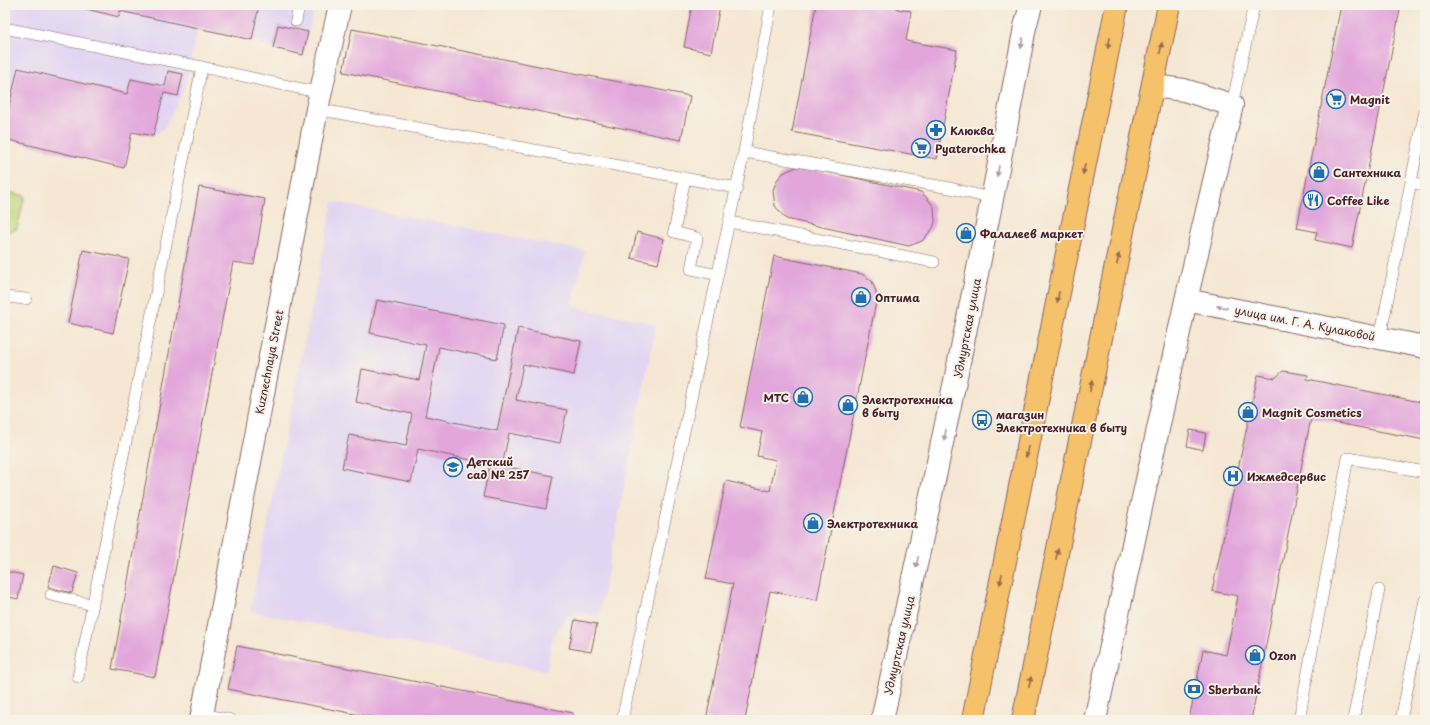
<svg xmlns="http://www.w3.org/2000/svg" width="1430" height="725" font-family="'Playpen Sans',sans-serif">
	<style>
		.built { fill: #e2d4f3 }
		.green { fill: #bdd478; stroke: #847a52 }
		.building { fill: #e2a6db }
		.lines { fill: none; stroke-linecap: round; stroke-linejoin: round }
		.service-casing { stroke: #866566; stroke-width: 12 }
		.minor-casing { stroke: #866566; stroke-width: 24 }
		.primary-casing { stroke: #866566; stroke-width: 24 }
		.service { stroke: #fff; stroke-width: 11 }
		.minor { stroke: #fff; stroke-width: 22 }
		.primary { stroke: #f5c16b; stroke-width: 22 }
		.oneway { fill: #ae9aa0 }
		.oneway2 { fill: #976848 }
		.labels { text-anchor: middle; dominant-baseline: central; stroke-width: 4; stroke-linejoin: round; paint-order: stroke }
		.poi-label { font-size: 11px; font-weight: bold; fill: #4a1f2b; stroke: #f7f3e8; text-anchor: start }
		.street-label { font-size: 11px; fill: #4a1f2b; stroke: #f7f3e8 }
	</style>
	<rect width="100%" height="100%" fill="#f7f3e8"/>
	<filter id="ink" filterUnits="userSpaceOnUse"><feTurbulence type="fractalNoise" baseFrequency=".025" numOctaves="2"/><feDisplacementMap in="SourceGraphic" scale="8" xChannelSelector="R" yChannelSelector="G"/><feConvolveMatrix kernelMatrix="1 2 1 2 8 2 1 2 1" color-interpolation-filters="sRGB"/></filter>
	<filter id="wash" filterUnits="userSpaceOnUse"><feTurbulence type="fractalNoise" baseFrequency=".012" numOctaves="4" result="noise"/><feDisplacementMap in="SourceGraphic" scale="16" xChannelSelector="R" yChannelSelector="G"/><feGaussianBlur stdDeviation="0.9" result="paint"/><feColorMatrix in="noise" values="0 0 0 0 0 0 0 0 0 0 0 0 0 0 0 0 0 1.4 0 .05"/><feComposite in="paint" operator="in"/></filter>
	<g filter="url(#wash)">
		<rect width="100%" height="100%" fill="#f5e7d3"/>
		<!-- built -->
		<path class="built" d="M5,5H315L303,55L273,48L252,40L198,29L184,89L165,127L153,136L132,132L124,168L5,139Z
			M333,202L585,251L572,306L656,324L599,616L577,612L576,616H566L553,637L546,671L250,611Z"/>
		<!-- green -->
		<path class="green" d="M5,191L25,196L17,229L5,233Z"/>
		<g id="blocks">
			<!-- building -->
			<path class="building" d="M70,5H259L252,40L120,11L119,17Z
				M692,5H720L711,53L684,47Z
				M816,5H897V9L911,11L906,41L957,50L937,159L792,132Z
				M1341,5H1401L1352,248L1315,240L1317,232L1297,228Z
				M278,25L308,32L303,55L273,48Z
				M352,29L690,96L681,140L343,72Z
				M18,68L127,94L131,79L165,86L168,71L183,74L178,96L164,93L153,136L132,132L124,168L5,139V123Z
				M799,166L921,192L926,197L934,207L935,222L933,228L922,241L909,246L786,219L775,206L773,190L777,180L783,173Z
				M199,187L265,199L254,265L233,262L155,677L112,669Z
				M637,232L664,239L658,264L631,258Z
				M83,250L129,259L113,333L68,323Z
				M774,256L862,274L872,281L876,292V302L817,600L770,591L745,720H706L733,584L706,579L726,481L770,491L776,460L757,456L762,432L740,427Z
				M377,300L504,325L497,359L439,347L425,416L497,431L518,328L581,341L574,375L523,364L516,400L567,410L560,443L509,433L502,466L553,476L546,509L483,497L490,464L418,449L411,482L342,468L349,435L406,446L412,414L356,402L362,369L419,380L426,345L370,333Z
				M1283,371L1308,375L1307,379L1425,403V440L1311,418L1251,720H1189L1203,650L1226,655L1238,596L1212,591L1258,375L1275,378Z
				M1190,430L1206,433L1203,450L1187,446Z
				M54,566L78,573L72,593L48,587Z
				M5,571L23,575L18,599L5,596Z
				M575,620L597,624L591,652L569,648Z
				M237,646L573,713L572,720H386L228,689Z"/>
		</g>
	</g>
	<g filter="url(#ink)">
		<use href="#blocks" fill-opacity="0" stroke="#866566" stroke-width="1"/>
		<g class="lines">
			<!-- service casing -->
			<g class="service-casing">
				<path id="service" d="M296,21L299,5
					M5,33L9,29L202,67
					M1232,105L1254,5
					M317,109L737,188
					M744,152L771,5
					M685,178L674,232L697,238L691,269L718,275
					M1411,182L1425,186
					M730,222L934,262
					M5,297L26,299
					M1380,338L1425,111
					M51,595L93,605
					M78,677L202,67L321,93
					M202,714L231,720
					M622,720L744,152L950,188L993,199
					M1299,720L1348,458L1425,472
					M1353,720L1379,590
					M1401,720L1425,600"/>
			</g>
			<!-- minor casing -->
			<g class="minor-casing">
				<path id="minor" d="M1186,300L1425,347
					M201,720L317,109L340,5
					M882,720C933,490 982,259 1025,27L1031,5
					M1095,720L1186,300L1232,105L1184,90L1153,86"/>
			</g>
			<!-- primary casing -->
			<g class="primary-casing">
				<path id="primary" d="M973,720L1117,5
					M1023,720L1169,5"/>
			</g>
			<!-- service -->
			<use href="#service" class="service"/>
			<!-- minor -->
			<use href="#minor" class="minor"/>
			<!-- primary -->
			<use href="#primary" class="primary"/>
		</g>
		<!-- one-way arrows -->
		<defs><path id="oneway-solid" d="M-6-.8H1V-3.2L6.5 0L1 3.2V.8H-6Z"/></defs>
		<g class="oneway">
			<use href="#oneway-solid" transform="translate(1022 43) rotate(100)"/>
			<use href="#oneway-solid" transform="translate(998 171) rotate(100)"/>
			<use href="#oneway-solid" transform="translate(1222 307) rotate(-169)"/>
			<use href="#oneway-solid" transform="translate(945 435) rotate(101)"/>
			<use href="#oneway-solid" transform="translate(917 562) rotate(103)"/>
		</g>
		<g class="oneway2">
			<use href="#oneway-solid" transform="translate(1109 43) rotate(101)"/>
			<use href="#oneway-solid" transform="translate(1161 48) rotate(-79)"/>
			<use href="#oneway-solid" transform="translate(1084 169) rotate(101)"/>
			<use href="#oneway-solid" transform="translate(1118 259) rotate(-78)"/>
			<use href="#oneway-solid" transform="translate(1058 297) rotate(101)"/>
			<use href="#oneway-solid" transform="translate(1091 386) rotate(-78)"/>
			<use href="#oneway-solid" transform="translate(1027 452) rotate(101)"/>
			<use href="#oneway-solid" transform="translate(1057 554) rotate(-78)"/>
			<use href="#oneway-solid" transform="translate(1001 579) rotate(101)"/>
			<use href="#oneway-solid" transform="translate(1030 682) rotate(-78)"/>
		</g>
	</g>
	<!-- icons -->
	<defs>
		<g id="supermarket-ring" transform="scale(1)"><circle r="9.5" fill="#f7f3e8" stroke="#1f6fb2" stroke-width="1.5"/><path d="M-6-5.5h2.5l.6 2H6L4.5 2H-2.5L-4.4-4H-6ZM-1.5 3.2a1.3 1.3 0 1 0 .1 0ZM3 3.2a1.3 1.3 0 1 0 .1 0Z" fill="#1f6fb2"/></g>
		<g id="pharmacy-ring" transform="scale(1)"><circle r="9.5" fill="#f7f3e8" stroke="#1f6fb2" stroke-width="1.5"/><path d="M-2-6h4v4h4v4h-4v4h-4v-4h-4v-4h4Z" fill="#1f6fb2"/></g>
		<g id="shop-ring" transform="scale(1)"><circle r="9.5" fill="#f7f3e8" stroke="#1f6fb2" stroke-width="1.5"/><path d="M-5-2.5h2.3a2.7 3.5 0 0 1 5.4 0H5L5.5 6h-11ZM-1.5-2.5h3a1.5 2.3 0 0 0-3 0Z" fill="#1f6fb2"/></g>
		<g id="restaurant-ring" transform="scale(1)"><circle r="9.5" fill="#f7f3e8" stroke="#1f6fb2" stroke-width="1.5"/><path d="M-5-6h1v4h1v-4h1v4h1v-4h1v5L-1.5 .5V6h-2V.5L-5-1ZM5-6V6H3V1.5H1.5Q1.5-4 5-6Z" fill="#1f6fb2"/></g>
		<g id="bus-ring" transform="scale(1)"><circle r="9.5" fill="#f7f3e8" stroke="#1f6fb2" stroke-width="1.5"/><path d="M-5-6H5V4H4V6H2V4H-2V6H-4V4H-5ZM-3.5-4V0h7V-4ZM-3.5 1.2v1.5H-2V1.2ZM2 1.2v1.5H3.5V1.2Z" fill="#1f6fb2"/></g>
		<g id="school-ring" transform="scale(1)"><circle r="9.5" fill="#f7f3e8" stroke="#1f6fb2" stroke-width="1.5"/><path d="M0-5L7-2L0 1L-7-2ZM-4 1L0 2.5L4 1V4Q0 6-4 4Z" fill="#1f6fb2"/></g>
		<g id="hospital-ring" transform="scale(1)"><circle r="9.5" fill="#f7f3e8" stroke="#1f6fb2" stroke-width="1.5"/><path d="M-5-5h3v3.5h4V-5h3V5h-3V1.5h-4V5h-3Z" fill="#1f6fb2"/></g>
		<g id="bank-ring" transform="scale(1)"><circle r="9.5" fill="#f7f3e8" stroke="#1f6fb2" stroke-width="1.5"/><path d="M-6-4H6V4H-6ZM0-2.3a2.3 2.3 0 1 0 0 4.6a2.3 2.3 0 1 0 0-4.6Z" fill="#1f6fb2"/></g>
	</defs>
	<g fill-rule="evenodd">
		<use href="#supermarket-ring" x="1336" y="99"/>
		<use href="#pharmacy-ring" x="936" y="130"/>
		<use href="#supermarket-ring" x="921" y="148"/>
		<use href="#shop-ring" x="1319" y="172"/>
		<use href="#restaurant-ring" x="1313" y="200"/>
		<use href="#shop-ring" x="966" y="233"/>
		<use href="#shop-ring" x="861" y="297"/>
		<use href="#shop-ring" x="803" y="397"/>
		<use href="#shop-ring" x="848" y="405"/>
		<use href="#shop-ring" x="1248" y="412"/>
		<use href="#bus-ring" x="982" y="420"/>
		<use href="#school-ring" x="453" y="467"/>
		<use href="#hospital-ring" x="1233" y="476"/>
		<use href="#shop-ring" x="813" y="523"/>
		<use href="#shop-ring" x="1255" y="655"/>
		<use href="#bank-ring" x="1194" y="689"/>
	</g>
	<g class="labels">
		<!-- poi labels -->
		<g class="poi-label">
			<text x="1350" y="99">Magnit</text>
			<text x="950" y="130">Клюква</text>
			<text x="935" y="148">Pyaterochka</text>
			<text x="1333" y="172">Сантехника</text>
			<text x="1327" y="200">Coffee Like</text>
			<text x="980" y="233">Фалалеев маркет</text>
			<text x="875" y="297">Оптима</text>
			<text x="789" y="397" text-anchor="end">МТС</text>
			<text x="862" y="399">Электротехника<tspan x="862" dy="13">в быту</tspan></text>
			<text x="1262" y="412">Magnit Cosmetics</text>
			<text x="996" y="414">магазин<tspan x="996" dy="13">Электротехника в быту</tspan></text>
			<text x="467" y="461">Детский<tspan x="467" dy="13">сад № 257</tspan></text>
			<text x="1247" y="476">Ижмедсервис</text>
			<text x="827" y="523">Электротехника</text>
			<text x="1269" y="655">Ozon</text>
			<text x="1208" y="689">Sberbank</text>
		</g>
		<!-- street labels -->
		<g class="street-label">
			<text transform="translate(1305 323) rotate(11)">улица им. Г. А. Кулаковой</text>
			<text transform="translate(967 328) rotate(-79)">Удмуртская улица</text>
			<text transform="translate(269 362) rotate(-79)">Kuznechnaya Street</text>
			<text transform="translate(899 645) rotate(-77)">Удмуртская улица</text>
		</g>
	</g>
	<!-- margin -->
	<rect width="1430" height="725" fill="none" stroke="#f7f3e8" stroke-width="20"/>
</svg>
